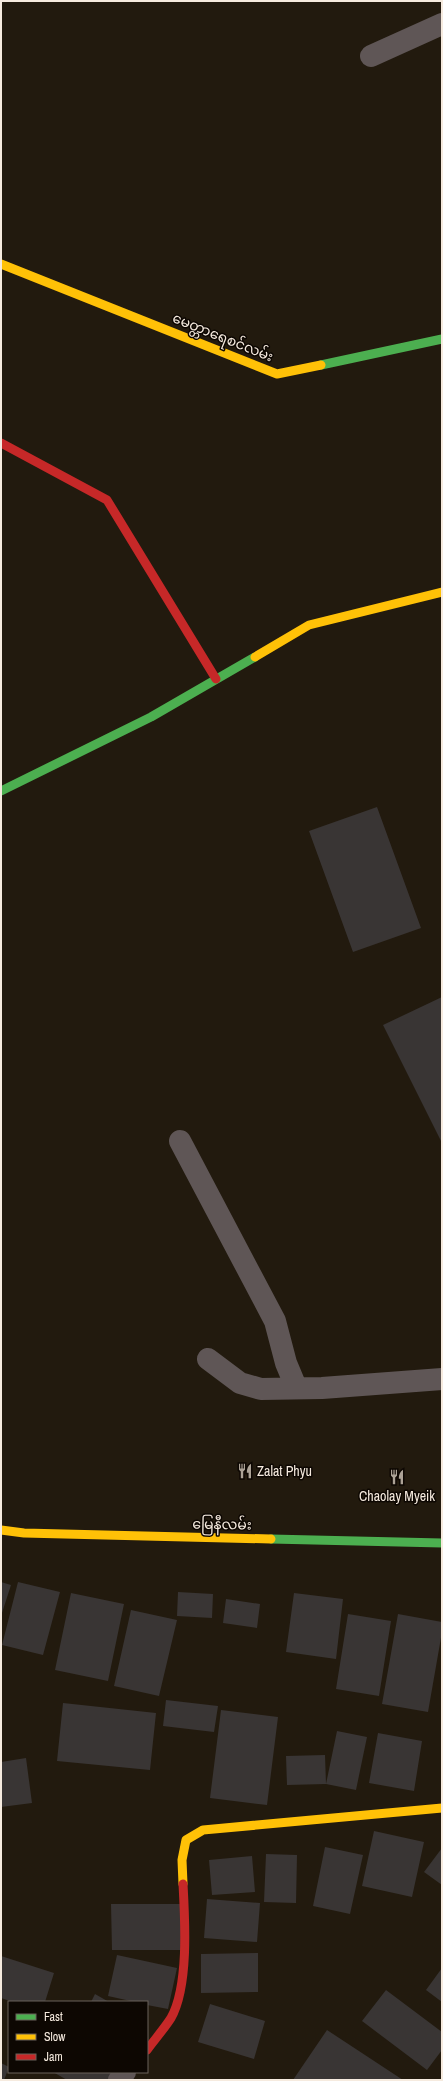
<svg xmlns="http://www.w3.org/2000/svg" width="443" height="2081" font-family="'Archivo Narrow','Noto Sans Myanmar',sans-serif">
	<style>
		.building { fill: #393534 }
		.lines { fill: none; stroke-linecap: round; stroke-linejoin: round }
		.street { stroke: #5f5656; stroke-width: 22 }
		.fast { stroke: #4caf50; stroke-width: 9 }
		.slow { stroke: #ffc107; stroke-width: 9 }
		.jam { stroke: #c62828; stroke-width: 9 }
		.labels { text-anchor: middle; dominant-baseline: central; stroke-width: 3; stroke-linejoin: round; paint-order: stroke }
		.street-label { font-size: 14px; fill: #f6ebdf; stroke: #0d0702 }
		.poi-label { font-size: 14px; fill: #f6ebdf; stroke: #0d0702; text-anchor: start }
	</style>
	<rect width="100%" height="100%" fill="#221a0e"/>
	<!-- building -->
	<path class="building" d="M377,807L421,928L353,952L309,831Z
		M442,997V1143L383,1025Z
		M1,1582L11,1585L1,1616Z
		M18,1582L60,1592L43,1655L2,1645Z
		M178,1592L213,1594L212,1618L177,1616Z
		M71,1593L124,1604L108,1681L55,1670Z
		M294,1593L343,1599L336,1659L286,1652Z
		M226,1599L260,1604L257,1628L223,1623Z
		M131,1610L177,1620L159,1696L114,1686Z
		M348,1614L391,1621L379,1696L336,1689Z
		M398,1614L442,1622V1632L428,1712L382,1704Z
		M166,1700L218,1706L214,1732L163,1726Z
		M63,1703L156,1713L150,1770L57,1761Z
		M221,1710L278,1717L267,1805L210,1798Z
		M337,1731L367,1737L356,1790L326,1784Z
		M378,1733L422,1741L414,1791L369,1783Z
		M325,1755L326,1784L287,1785L286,1756Z
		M26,1758L32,1803L1,1807V1762Z
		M374,1831L424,1842L412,1897L362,1886Z
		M325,1847L363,1855L350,1914L313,1906Z
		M442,1848V1885L424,1872Z
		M266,1854L297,1855L296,1903L264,1902Z
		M252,1856L255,1892L212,1895L209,1860Z
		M207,1899L260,1903L257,1942L204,1938Z
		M111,1904H181L182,1950H112Z
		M258,1953V1992L201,1993V1954Z
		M117,1955L177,1968L168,2009L147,2005V2002H135L108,1996Z
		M1,1956L54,1973L45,2002H13L1,1998Z
		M442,1968V2002L426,1990Z
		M386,1990L442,2032V2050L427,2070L362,2021Z
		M95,1994L109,2002H91Z
		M210,2004L265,2021L254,2059L198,2042Z
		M327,2030L403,2080H293Z
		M1,2063L9,2067L4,2080H1Z
		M53,2072H116L113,2080H67Z"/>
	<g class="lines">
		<!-- street -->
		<path class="street" d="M371,56L442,24
			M180,1141L275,1321L286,1363L296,1387
			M208,1359L240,1383L261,1389L322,1388L442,1379
			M119,2080L125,2072"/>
		<!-- fast -->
		<path class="fast" d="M321,365L442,339
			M1,791L151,717L255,657
			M271,1539L442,1543"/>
		<!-- slow -->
		<path class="slow" d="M1,264L277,374L321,365
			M255,657L309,625L442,592
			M1,1530L24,1533L271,1539
			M183,1884L182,1860L186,1840L203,1830L442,1808"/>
		<!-- jam -->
		<path class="jam" d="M1,443L107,500L216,679
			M147,2050C155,2039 164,2029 171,2018C189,1986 185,1920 183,1884"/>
	</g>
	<!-- icons -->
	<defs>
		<g id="restaurant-bare" transform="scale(1.2)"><path d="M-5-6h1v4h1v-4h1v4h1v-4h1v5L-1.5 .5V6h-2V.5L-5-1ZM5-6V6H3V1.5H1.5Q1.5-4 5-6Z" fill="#aca296" stroke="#0d0702" stroke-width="2.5" paint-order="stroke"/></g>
	</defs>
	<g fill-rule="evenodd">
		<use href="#restaurant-bare" x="245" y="1471"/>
		<use href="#restaurant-bare" x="397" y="1477"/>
	</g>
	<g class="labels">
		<!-- street labels -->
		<g class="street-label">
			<text transform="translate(223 337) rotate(22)">မေတ္တာရေစင်လမ်း</text>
			<text transform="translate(222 1524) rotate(1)">မြေနီလမ်း</text>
		</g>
		<!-- poi labels -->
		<g class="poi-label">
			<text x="257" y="1471">Zalat Phyu</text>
			<text x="397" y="1496" text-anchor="middle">Chaolay Myeik</text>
		</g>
	</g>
	<!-- border -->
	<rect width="443" height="2081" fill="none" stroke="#f6ebdf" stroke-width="4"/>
	<!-- legend -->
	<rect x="8" y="2001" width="140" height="72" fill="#0d0702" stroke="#6a625a"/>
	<rect x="16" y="2014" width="20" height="6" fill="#4caf50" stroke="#6a625a"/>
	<text x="44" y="2021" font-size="12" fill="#f6ebdf">Fast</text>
	<rect x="16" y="2034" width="20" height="6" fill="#ffc107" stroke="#6a625a"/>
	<text x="44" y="2041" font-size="12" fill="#f6ebdf">Slow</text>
	<rect x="16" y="2054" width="20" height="6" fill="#c62828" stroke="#6a625a"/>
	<text x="44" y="2061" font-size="12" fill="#f6ebdf">Jam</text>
</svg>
